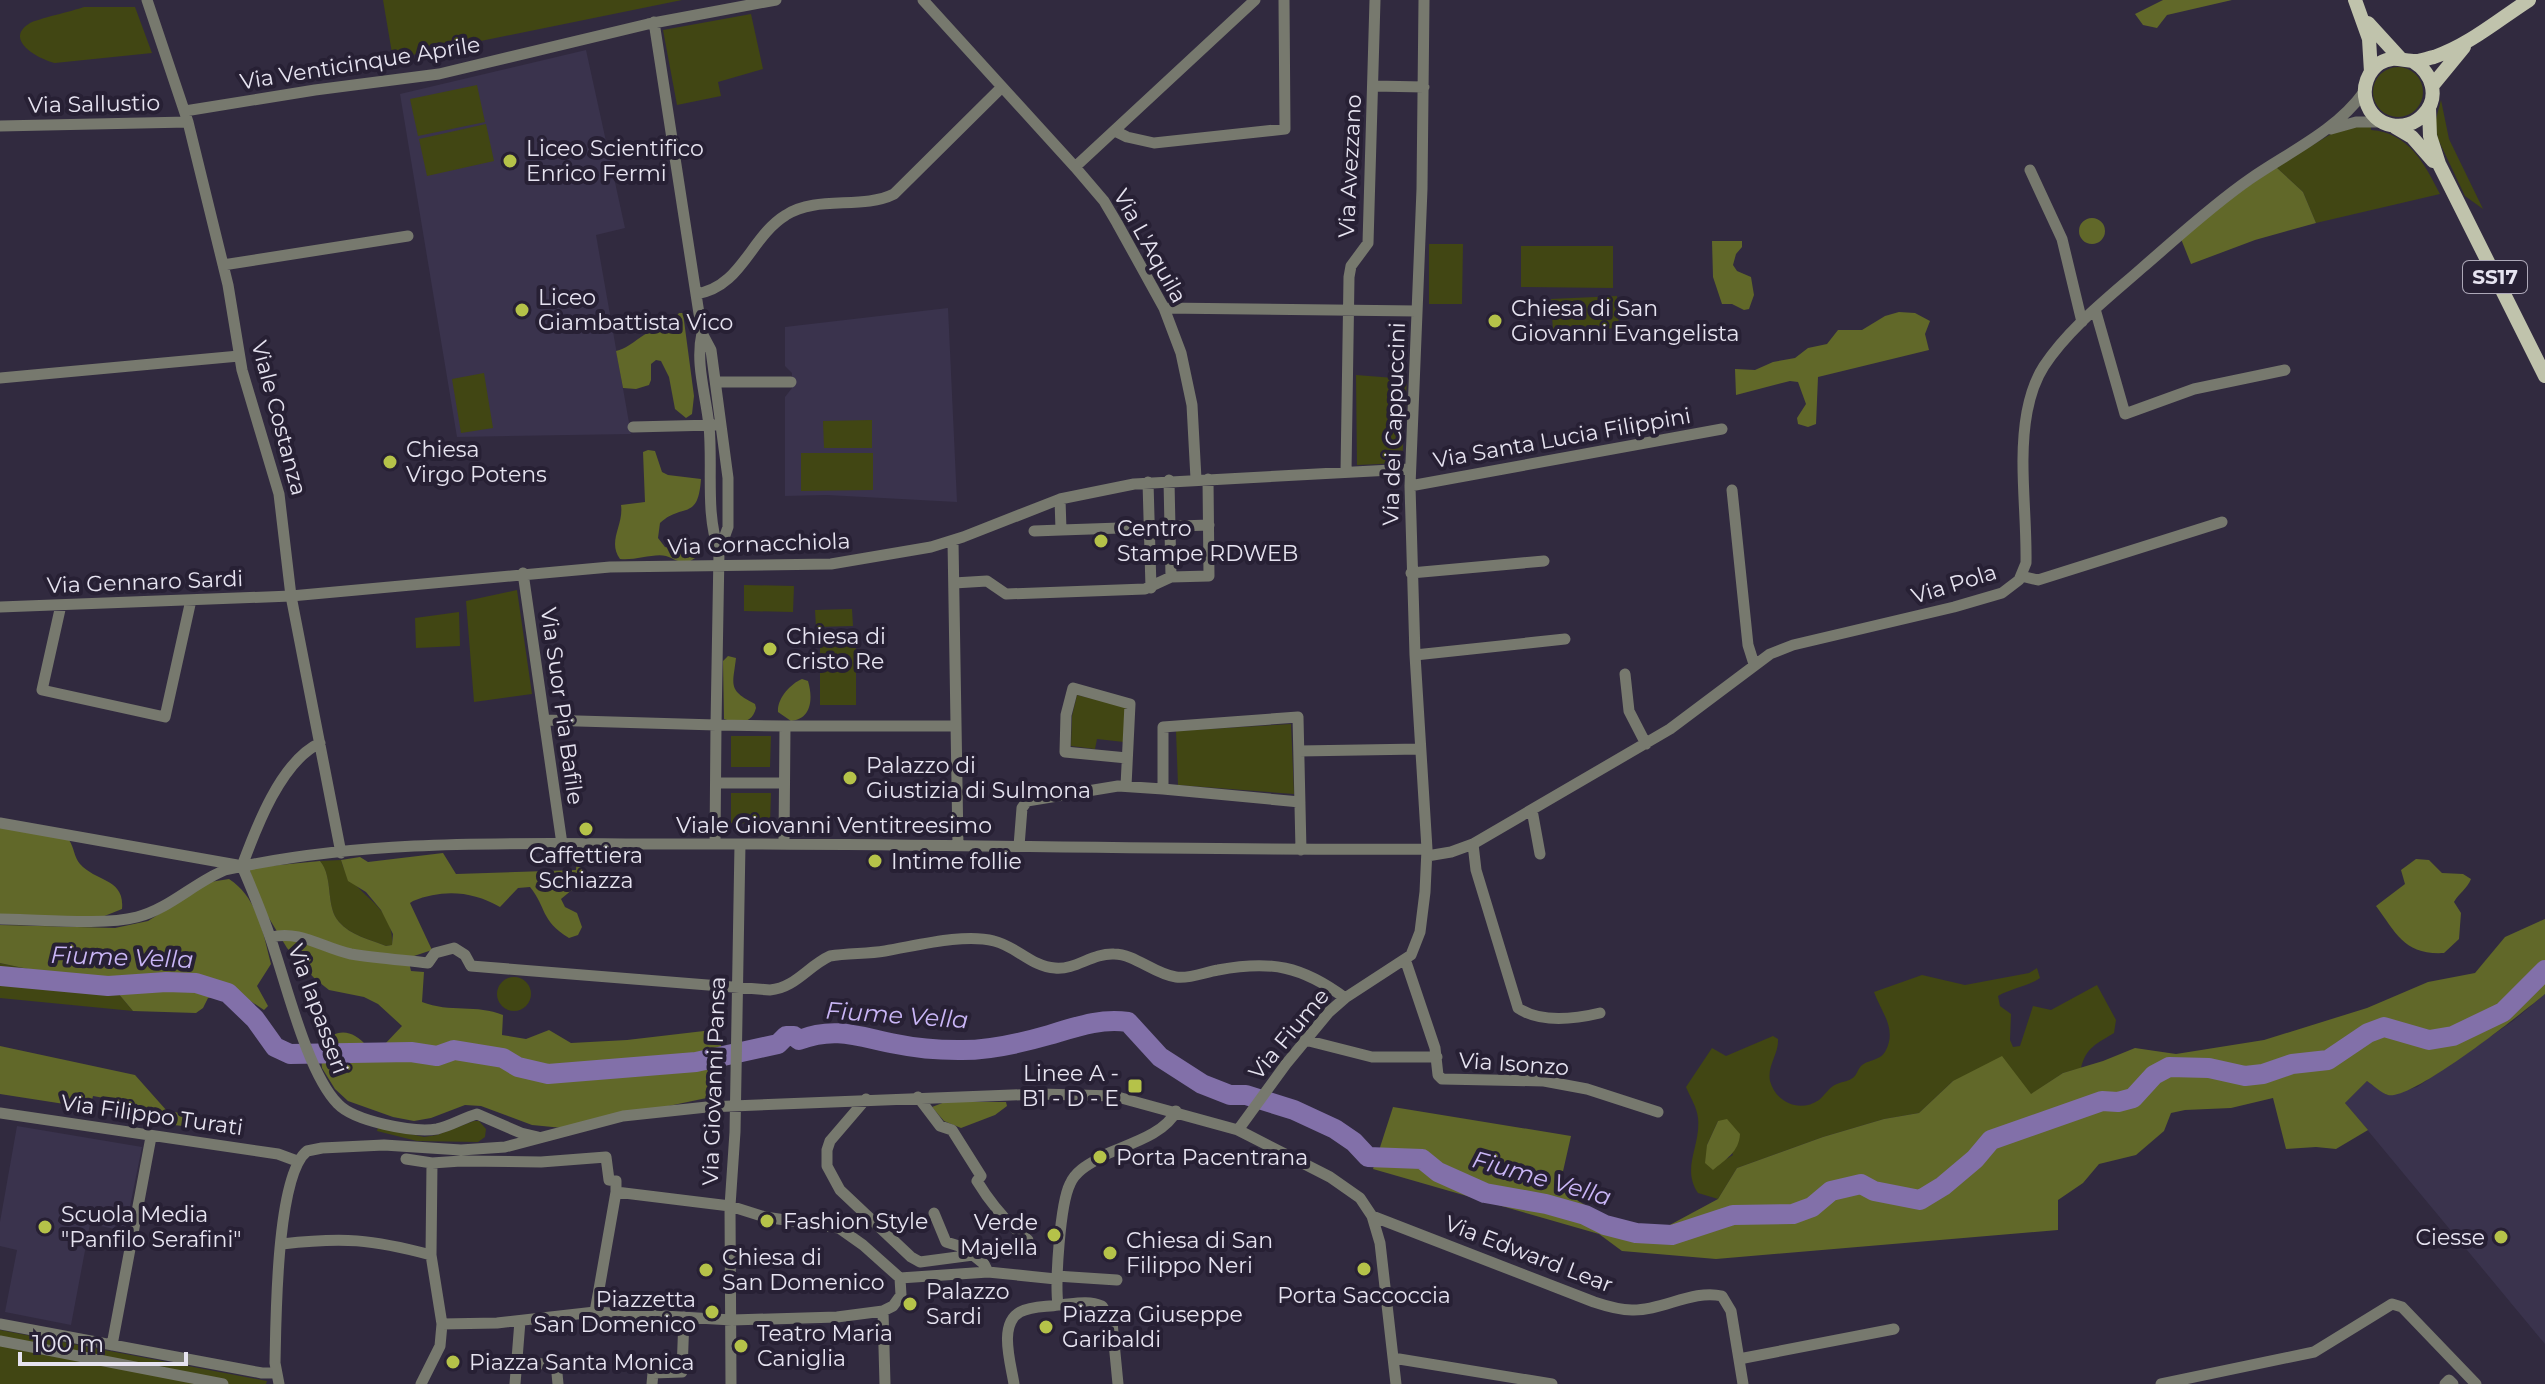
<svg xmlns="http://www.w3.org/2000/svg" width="2545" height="1384" font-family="Montserrat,sans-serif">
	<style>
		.built { fill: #3a334d }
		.green { fill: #414613; fill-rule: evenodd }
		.forest { fill: #616829 }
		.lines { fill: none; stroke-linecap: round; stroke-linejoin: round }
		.river { stroke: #8270a9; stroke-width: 20 }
		.minor { stroke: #77796e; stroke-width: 11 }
		.major { stroke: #c0c3ac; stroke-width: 14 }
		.poi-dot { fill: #b5c249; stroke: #272034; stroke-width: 3 }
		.labels { text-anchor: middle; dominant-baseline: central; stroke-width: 8; stroke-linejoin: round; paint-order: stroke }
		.shield { fill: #272034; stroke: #ada8b8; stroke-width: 2 }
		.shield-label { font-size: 20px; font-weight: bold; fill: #e6e3f0 }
		.street-label { font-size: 22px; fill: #e6e3f0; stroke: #272034 }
		.poi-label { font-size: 22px; fill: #e6e3f0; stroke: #272034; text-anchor: start }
		.water-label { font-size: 24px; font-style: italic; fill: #cab6f7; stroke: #272034 }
	</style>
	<rect width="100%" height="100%" fill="#312a3f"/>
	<!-- built -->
	<path class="built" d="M586,50L625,228L596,235L631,434L457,437L400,94Z
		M948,308L957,502L827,495L785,496V397L792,388V373L785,366V327Z
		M2545,994V1344L2345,1103L2367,1081L2387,1095L2417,1087L2513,1021Z
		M17,1126L142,1147L125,1231L90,1224L71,1325L5,1312L17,1250L0,1246V1222Z"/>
	<!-- green -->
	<path class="green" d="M383,0H682L393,59Z
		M84,7H135L152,53L55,63C40,60 2,40 30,23C37,19 73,11 84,7Z
		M751,14L763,69L718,82L721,96L677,105L663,30Z
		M2373 92a25 25 0 1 1 50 0a25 25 0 1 1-50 0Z
		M477,85L485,122L418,136L410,99Z
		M2441,100L2449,139L2483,209L2465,196L2438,139L2435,123Z
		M486,124L494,161L427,176L419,139Z
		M2359,124L2371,125V130C2409,133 2424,163 2440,194L2316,223L2303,192L2276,167L2336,131Z
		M1429,244H1463L1462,304H1429Z
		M1521,246H1613V288L1521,287Z
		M1617,296L1619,328L1553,331L1551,299Z
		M484,373L493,428L461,433L452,379Z
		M1356,375L1407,379L1402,463L1357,465Z
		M872,420V448H824L823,421Z
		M801,453H873V490L801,491Z
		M744,585L794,586L793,612L744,611Z
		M517,590L532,694L474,702L466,601Z
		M852,609L853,626L816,627L815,610Z
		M459,612L460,646L416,648L415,618Z
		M820,633H856V705H820Z
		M1077,695L1126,707L1124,742L1097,739L1095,749L1071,746L1072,716Z
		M1291,724L1294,794L1178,785L1176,731Z
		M731,736H771L770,767H731Z
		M731,793H771L770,824L731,823Z
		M341,860C349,895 395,902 392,945L386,946C371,940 350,935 339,922C325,906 334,879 320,861Z
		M0,963L42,972L102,978L107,980L133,1011L0,998Z
		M2037,968L2040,978C2027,987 2012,988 1998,996L2000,1006L2011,1014L2010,1040L2013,1047L2020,1046L2033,1006L2051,1010L2097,985L2116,1020L2114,1033C2098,1043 2086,1047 2081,1068L2063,1073L2030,1095L1953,1081L1919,1113L1884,1119L1823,1137L1737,1168L1718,1199L1698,1193C1681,1168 1701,1146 1698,1118C1697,1107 1690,1097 1686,1087L1712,1048L1726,1056L1773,1036L1778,1039C1779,1054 1767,1065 1770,1081C1776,1103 1800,1113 1819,1100C1825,1095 1830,1086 1837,1084C1844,1081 1848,1082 1854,1077C1857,1074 1858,1069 1861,1066C1869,1059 1881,1061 1886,1050C1897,1028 1881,1012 1874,992L1922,975L1965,985L2029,973ZM1718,1121L1733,1155L1723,1161L1707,1145Z
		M497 994a17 17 0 1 1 34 0a17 17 0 1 1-34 0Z
		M474,1121H479L486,1129L485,1137L478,1142L417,1141L377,1131L378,1127L424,1137L437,1135Z
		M0,1330L267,1381L266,1384H0Z"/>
	<!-- forest -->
	<path class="forest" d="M2163,0H2232L2167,15L2157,28L2143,25L2135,14Z
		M2276,167L2303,192L2316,223L2255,240L2191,264L2181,239L2214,210Z
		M2079 231a13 13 0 1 1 26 0a13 13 0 1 1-26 0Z
		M1712,241H1742V247L1736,254L1733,265L1737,271L1751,277L1754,295L1749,309L1744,310L1732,304H1722L1713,277Z
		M1899,312L1915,313L1930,321L1925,334L1929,350L1818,377L1816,424L1808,427L1798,424L1797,418L1806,404L1798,382L1790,381L1736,395L1735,369L1755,370L1773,362L1795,358L1808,348L1827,344L1838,330H1862L1885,316Z
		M679,313H683L694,396L692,414L686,418L675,409L669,377L661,361L656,360L651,364V380L649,385L636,389L623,388L616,351C636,346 643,328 665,329Z
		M648,450L655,451L662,472L668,475L701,479C698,522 683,502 660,523L658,538L665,547L694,553L695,558C683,567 678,560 666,556C654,553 634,561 620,559C607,541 624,525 621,505L645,502L643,452Z
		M728,656L736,658C733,685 727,690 755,704L756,708C752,724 739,724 724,719L723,661Z
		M802,679L808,681C813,698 812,719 791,721L778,712C777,699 790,684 802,679Z
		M0,825L69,840C74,847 74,857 80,864C96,882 125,878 122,909L97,919L0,914Z
		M443,853L456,874L576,870L577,853L584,877L579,884L561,899L565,907L577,913L582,927L578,935L569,938C540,920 547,908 530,887L518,888L500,907C472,891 443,889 413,901L410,903L432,950L408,958L411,971L424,972L422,1002C450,1013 477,1004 503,1015L502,1035L526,1039L549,1030L571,1043L627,1040L721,1029V1095L563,1128L532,1125L481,1106L465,1105L431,1118L414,1121L393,1117L348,1101L335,1089L322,1068L320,1045C337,1027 352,1029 368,1047L384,1045L402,1026L378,1004L364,997L329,990L315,979L287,948L261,905L249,868L320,861C334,878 325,906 339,922C350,935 371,940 386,946L392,945L393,934L381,910L366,892L348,881L341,860L360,857L368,862Z
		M2416,859L2429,860L2442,873L2463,874L2471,879C2467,889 2459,893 2454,902L2461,913L2459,939L2444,953C2404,955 2397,934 2376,906L2405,884L2401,870Z
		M229,879C258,898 263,933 271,964L257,986L268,1006L264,1010L240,994L208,998L203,1008L196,1013L133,1011L107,980L102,978L42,972L0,963V925L115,928L148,921L210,882Z
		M2545,919V994C2522,1013 2412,1101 2388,1095C2381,1093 2373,1085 2367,1081L2345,1103L2368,1130L2336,1149L2316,1147L2286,1149L2273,1098L2231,1108L2185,1110L2171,1113L2164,1131L2136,1155L2099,1164L2083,1183L2058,1200V1230L1716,1259L1622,1251L1599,1234L1373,1169L1393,1107L1571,1136L1559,1189L1598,1213L1622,1222L1666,1227L1718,1199L1737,1168L1823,1137L1884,1119L1919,1113L1953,1081L2002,1056L2031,1094L2063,1073L2103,1061L2135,1048L2176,1054L2264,1040L2367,1008L2428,982L2475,973L2505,937Z
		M0,1046L135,1075L167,1111L193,1115L192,1127L137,1121V1104L93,1096L90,1108L0,1094Z
		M945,1102H1006L1007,1106L995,1115L961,1128L944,1121L932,1107Z
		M1727,1119L1740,1134C1739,1152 1726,1159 1713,1170L1705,1163L1707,1145L1718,1121Z"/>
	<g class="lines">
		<!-- river -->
		<path class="river" d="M0,976L108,986L166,982L196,983L228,993L255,1019L275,1047L290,1054L411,1052L437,1056L454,1050L503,1058L518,1067L548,1074L696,1062L778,1044L786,1036H794L799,1040C836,1026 859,1037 896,1044C915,1048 938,1050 958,1050C987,1051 1021,1043 1049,1035C1076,1027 1100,1018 1128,1022L1160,1057L1202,1084L1230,1095H1246L1294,1110L1335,1129L1354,1142L1368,1157L1422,1159L1438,1172L1485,1193L1546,1204L1585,1215L1605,1225L1636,1233L1672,1235L1733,1215L1793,1214L1812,1207L1831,1191L1861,1184L1874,1191L1920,1200L1943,1186L1975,1159L1991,1140L2102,1101L2118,1102L2133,1098L2154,1075L2169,1067L2209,1068L2245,1076L2263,1074L2292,1064L2328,1060L2368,1033L2384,1027L2429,1040L2453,1036L2503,1012L2545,970"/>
		<!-- minor -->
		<path class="minor" d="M147,0L188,122L228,285L242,370L279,494L291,596L341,853
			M923,0L1075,167L1104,201L1117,223L1164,308L1181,353L1192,405L1196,479
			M654,22L702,333C695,364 706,395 709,426C713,467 705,513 719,551
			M1374,86L1424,87
			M185,111L315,90L439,74L648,24L776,0
			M0,126L188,122
			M2331,129L2356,122H2381
			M1115,131L1127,137L1154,143L1285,129L1284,0
			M1075,167L1255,0
			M2030,170L2062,239L2082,322
			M223,265L408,236
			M696,294C742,287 750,237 786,215C817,195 862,210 894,194L1002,87
			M1164,308L1417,311
			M2095,309L2125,414L2194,389L2285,370
			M0,378L239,356
			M716,382H791
			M633,427L714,425
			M1346,472L1349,277L1351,266L1368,243L1375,0
			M1169,480L1171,577L1209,576L1208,479
			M1148,482L1151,588
			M1410,486L1722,429
			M1732,490L1748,645L1754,664
			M1060,499L1061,530L1209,525
			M1034,531L1061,530
			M953,541L958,845
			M523,573L562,844
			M1411,573L1544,561
			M2021,576L2038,580L2222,522
			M954,583L987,581L1006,594L1145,589L1171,577
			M61,605L42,690L165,717L191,600
			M0,607L291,596L610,567L831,564L931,547L963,537L1060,499L1134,484L1410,469
			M1415,655L1565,639
			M1625,674L1629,711L1646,744
			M544,720L716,725L719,552L728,527V478L711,350L702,333
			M785,726H956
			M1299,751L1420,749
			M716,783H784
			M1126,786L1130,704L1073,688L1066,715L1065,752L1127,758
			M1300,802L1163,789V727L1298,717L1301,850
			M1532,810L1540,854
			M0,823L237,865
			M715,844L716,725L785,726L784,844
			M1473,844L1476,870L1518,1008C1540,1023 1575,1019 1600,1013
			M1019,846L1022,808L1027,801L1118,786L1163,789
			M1427,856L1451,852L1473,844L1670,729L1770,654L1793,645L1954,607L2002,593L2019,580L2026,563C2027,513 2018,461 2027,412C2030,396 2035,380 2044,366C2069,328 2108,298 2142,268C2177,238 2211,206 2250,179C2289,152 2336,131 2364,92
			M242,866C254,894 266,922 275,952C288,991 309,1075 338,1104C354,1121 413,1133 437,1129C451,1126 463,1118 477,1114L521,1133L538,1137
			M242,866C256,828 281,761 320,743
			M0,919C38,919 102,926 137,917C169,909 195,882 225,870C371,837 523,844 671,844C923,843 1175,851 1427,849
			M271,937C301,930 322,948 351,954C376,958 402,960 428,963L435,953L454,948L465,955L471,966L770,990C795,988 808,966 830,956C848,953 867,954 885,951C916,946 963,933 994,941C1016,946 1032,967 1055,968C1076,970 1092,953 1114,954C1135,954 1154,974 1176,977C1190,979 1205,972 1218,970C1271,960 1302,966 1345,998
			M1405,959L1435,1048L1438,1075L1442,1079L1544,1081L1587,1089L1658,1112
			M1305,1040L1372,1057H1437
			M918,1097L940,1126L952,1130L981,1176L977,1181C991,1204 1007,1223 1028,1240
			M866,1099L830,1141L827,1150V1166L840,1190L911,1257L920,1262L973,1255L984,1264L988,1272
			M0,1113L278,1154L297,1161
			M1238,1130L1286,1064L1329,1012L1345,998L1411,955L1420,932L1425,892L1427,849L1415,655L1410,486L1422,189L1424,0
			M1102,1156C1125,1145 1165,1135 1176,1111
			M406,1159L432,1163L461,1161L541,1162L606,1157L609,1180L616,1181V1192L595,1312
			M616,1192L730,1206L765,1217L839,1228L863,1245L900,1278
			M934,1213L946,1242L959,1246L972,1255
			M1372,1216L1594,1302C1606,1306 1619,1310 1632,1310C1662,1311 1693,1289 1722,1296L1731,1311L1743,1384
			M282,1244C343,1237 371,1239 431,1255
			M1056,1276L1117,1280
			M900,1278L988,1272L1056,1279
			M1058,1305C1055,1282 1060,1204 1070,1184C1075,1172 1087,1165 1098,1159
			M883,1311L885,1384
			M0,1324L262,1373H276
			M442,1324L497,1323L595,1312L732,1320L837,1317L883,1311L893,1306L901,1295L900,1278
			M0,1341L223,1384
			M112,1345L151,1137
			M1393,1358L1552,1384
			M1739,1359L1894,1329
			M518,1365L556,1363L558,1384
			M279,1384L275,1363C276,1321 276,1176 307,1151L322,1148L384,1145L461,1150L505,1147L623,1116L707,1107L1040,1094L1114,1096L1238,1130L1330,1177L1360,1198L1372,1216L1380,1243L1396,1384
			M421,1384L440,1346L442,1324L431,1255L432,1163
			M515,1384L520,1321
			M652,1384L653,1373L682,1372L684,1317
			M731,1384L730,1206L735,1132L740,844
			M1014,1384C1011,1364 998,1324 1020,1312C1031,1306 1046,1307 1058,1305C1073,1304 1088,1300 1102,1306L1112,1322L1118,1384
			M2161,1384L2314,1352L2392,1304L2402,1307L2476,1384
			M2445,1384L2449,1380L2453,1384"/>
		<!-- major -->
		<path class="major" d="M2355,0L2369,39L2371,72
			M2368,23L2400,58
			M2414,62C2432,73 2440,97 2424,114C2407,134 2373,128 2366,101C2362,87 2368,71 2380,63C2393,55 2402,61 2416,61C2421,61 2428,58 2434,57C2469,45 2498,20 2529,0
			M2432,86L2464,47
			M2429,108L2430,136L2439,164L2545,376
			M2395,127L2412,137L2433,161"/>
	</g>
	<!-- markers -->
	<g class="poi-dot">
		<circle cx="510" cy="161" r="8"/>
		<circle cx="522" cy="310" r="8"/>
		<circle cx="1495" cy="321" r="8"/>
		<circle cx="390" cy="462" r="8"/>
		<circle cx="1101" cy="541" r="8"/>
		<circle cx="770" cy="649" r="8"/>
		<circle cx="850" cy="778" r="8"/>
		<circle cx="586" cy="829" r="8"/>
		<circle cx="875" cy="861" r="8"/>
		<rect x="1127" y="1078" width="16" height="16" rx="4"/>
		<circle cx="1100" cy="1157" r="8"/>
		<circle cx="767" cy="1221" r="8"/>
		<circle cx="45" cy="1227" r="8"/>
		<circle cx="1054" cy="1235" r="8"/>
		<circle cx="2501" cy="1237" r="8"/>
		<circle cx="1110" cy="1253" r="8"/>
		<circle cx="1364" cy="1269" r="8"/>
		<circle cx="706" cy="1270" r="8"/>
		<circle cx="910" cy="1304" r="8"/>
		<circle cx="712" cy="1312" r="8"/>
		<circle cx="1046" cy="1327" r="8"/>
		<circle cx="741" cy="1346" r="8"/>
		<circle cx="453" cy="1362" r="8"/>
	</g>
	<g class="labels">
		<!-- shield labels -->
		<rect class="shield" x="2463" y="261" width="64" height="32" rx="6"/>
		<g class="shield-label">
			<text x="2495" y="277">SS17</text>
		</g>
		<!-- street labels -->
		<g class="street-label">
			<text transform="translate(360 63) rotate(-9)">Via Venticinque Aprile</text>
			<text transform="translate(94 104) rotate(-1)">Via Sallustio</text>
			<text transform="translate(1350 166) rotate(-87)">Via Avezzano</text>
			<text transform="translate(1150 246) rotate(61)">Via L'Aquila</text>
			<text transform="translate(279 418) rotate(75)">Viale Costanza</text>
			<text transform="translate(1394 424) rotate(-88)">Via dei Cappuccini</text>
			<text transform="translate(1562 438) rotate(-10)">Via Santa Lucia Filippini</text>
			<text transform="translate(759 544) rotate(-2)">Via Cornacchiola</text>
			<text transform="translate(145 582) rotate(-2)">Via Gennaro Sardi</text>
			<text transform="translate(1954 584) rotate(-17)">Via Pola</text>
			<text transform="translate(562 706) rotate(82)">Via Suor Pia Bafile</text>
			<text x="834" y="825">Viale Giovanni Ventitreesimo</text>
			<text transform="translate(318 1009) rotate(70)">Via Iapasseri</text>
			<text transform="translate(1289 1034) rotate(-50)">Via Fiume</text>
			<text transform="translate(1514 1064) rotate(4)">Via Isonzo</text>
			<text transform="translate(714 1081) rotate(-88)">Via Giovanni Pansa</text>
			<text transform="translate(152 1115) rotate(8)">Via Filippo Turati</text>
			<text transform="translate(1529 1254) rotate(21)">Via Edward Lear</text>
		</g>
		<!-- poi labels -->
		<g class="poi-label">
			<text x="526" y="148">Liceo Scientifico<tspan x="526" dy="25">Enrico Fermi</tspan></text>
			<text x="538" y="297">Liceo<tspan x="538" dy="25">Giambattista Vico</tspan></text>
			<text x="1511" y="308">Chiesa di San<tspan x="1511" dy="25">Giovanni Evangelista</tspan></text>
			<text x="406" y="449">Chiesa<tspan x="406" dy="25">Virgo Potens</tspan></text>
			<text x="1117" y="528">Centro<tspan x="1117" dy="25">Stampe RDWEB</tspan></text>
			<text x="786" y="636">Chiesa di<tspan x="786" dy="25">Cristo Re</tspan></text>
			<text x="866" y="765">Palazzo di<tspan x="866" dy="25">Giustizia di Sulmona</tspan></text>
			<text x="586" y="855" text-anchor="middle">Caffettiera<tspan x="586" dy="25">Schiazza</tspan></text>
			<text x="891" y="861">Intime follie</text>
			<text x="1119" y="1073" text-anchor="end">Linee A -<tspan x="1119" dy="25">B1 - D - E</tspan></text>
			<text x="1116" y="1157">Porta Pacentrana</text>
			<text x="61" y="1214">Scuola Media<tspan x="61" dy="25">"Panfilo Serafini"</tspan></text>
			<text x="783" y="1221">Fashion Style</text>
			<text x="1038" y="1222" text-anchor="end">Verde<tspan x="1038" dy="25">Majella</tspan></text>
			<text x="2485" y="1237" text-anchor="end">Ciesse</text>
			<text x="1126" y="1240">Chiesa di San<tspan x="1126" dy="25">Filippo Neri</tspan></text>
			<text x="722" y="1257">Chiesa di<tspan x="722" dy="25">San Domenico</tspan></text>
			<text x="926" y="1291">Palazzo<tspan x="926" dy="25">Sardi</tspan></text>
			<text x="1364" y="1295" text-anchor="middle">Porta Saccoccia</text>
			<text x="696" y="1299" text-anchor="end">Piazzetta<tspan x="696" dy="25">San Domenico</tspan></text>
			<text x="1062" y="1314">Piazza Giuseppe<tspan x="1062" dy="25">Garibaldi</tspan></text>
			<text x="757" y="1333">Teatro Maria<tspan x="757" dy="25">Caniglia</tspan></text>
			<text x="469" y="1362">Piazza Santa Monica</text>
		</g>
		<!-- water labels -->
		<g class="water-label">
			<text transform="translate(122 957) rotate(2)">Fiume Vella</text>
			<text transform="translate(897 1015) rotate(4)">Fiume Vella</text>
			<text transform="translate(1542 1178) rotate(16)">Fiume Vella</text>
		</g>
	</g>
	<!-- scale -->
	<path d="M20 1352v12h166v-12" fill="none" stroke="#e6e3f0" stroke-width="4"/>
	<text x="32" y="1352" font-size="24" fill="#e6e3f0" stroke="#272034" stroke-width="6" paint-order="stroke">100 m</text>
</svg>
